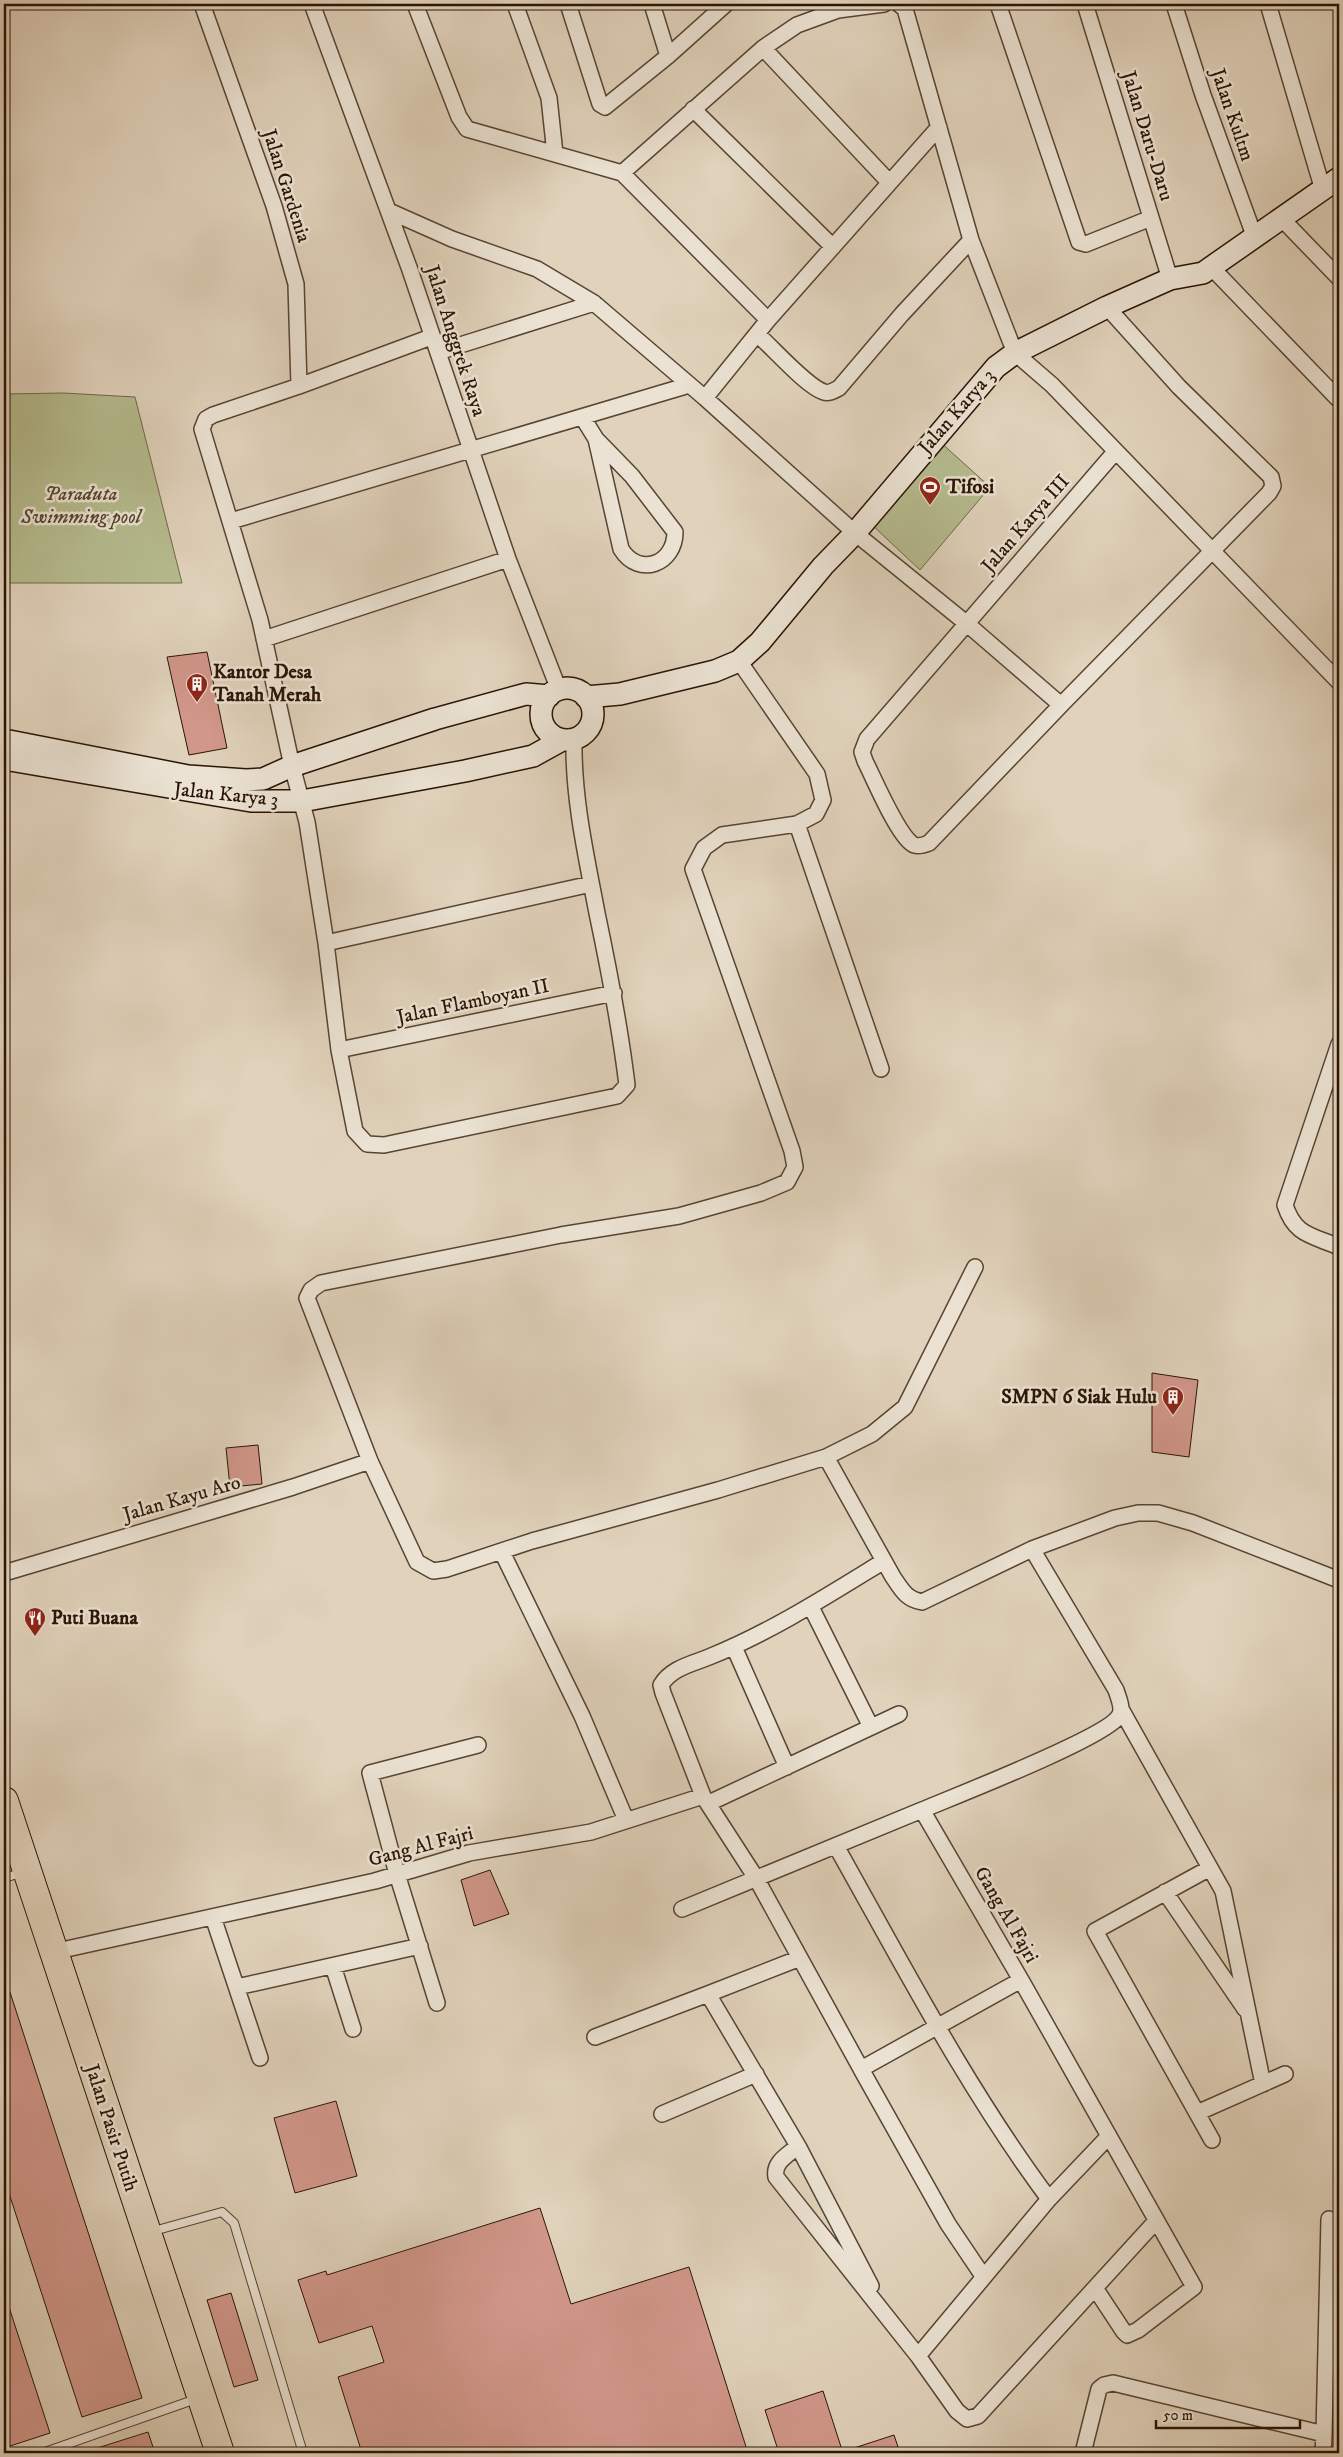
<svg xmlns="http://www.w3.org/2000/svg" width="1343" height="2457" font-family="'IM FELL DW Pica',serif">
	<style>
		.green { fill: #b5bb8e; stroke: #70684a }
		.building { fill: #d1978a; stroke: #2a1405 }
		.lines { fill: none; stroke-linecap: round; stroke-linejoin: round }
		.lane-casing { stroke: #584432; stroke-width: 10 }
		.street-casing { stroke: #584432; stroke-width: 18 }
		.secondary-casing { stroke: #2a1405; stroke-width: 24 }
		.highway-casing { stroke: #2a1405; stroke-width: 30 }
		.lane { stroke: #ebe2d3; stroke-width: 8 }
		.street { stroke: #ebe2d3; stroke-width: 15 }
		.secondary { stroke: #ebe2d3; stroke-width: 21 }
		.highway { stroke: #e0d2bb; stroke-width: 28 }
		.labels { text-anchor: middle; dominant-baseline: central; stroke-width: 5; stroke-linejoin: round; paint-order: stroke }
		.street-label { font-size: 20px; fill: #2a1405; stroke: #ebe2d3 }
		.poi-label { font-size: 20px; font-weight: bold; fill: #2a1405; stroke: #ebe2d3; text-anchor: start }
		.park-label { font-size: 20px; font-style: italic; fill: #54462e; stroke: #ebe2d3 }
	</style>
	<rect width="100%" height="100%" fill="#e0d2bb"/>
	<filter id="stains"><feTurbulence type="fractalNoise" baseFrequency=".004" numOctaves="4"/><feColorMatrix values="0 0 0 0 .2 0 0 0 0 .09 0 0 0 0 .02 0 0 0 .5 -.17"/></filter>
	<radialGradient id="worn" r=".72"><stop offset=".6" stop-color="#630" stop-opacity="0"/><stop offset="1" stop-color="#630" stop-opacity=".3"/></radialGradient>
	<!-- green -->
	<path class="green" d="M63,393L135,397L182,583H4V394Z
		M938,440L990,487L920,570L871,524Z"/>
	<!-- building -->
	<path class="building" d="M207,652L227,748L189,755L167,657Z
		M1152,1373L1198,1380L1189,1457L1152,1452Z
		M258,1445L262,1484L230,1487L226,1448Z
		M490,1870L509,1914L474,1926L461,1880Z
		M4,1983H7L142,2398L82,2417L4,2178Z
		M336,2101L357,2176L295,2193L274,2118Z
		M540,2208L571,2304L689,2267L748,2453H362L338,2377L384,2362L372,2326L319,2343L298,2280L326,2271L327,2275Z
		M231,2293L258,2380L234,2387L207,2300Z
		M4,2301H7L50,2433L4,2448Z
		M823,2391L843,2453H779L765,2410Z
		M148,2432L155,2453H91V2450Z
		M894,2435L900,2453H848V2450Z"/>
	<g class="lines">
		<!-- lane casing -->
		<g class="lane-casing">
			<path id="lane" d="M4,1878L24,1872
				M150,2232L222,2212L234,2223L303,2453
				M42,2453L196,2399"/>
		</g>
		<!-- street casing -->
		<g class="street-casing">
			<path id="street" d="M202,4L274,206L296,284L299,386
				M312,4L410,270L508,559L559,690
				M415,4L459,117L467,129L622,173L768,320
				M515,4L549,98L555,154
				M568,4L600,104L605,107L668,56L726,4
				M652,4L668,56
				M899,4L905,9L971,240L1015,353L1052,385L1339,682
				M998,4L1079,242L1086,244L1151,218
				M1085,4L1170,279
				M1174,4L1203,95L1255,238
				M1268,4L1323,190
				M763,48L797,25L838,10L884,4
				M693,109L833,247
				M622,173L763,48L889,182
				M389,211L452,239L537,269L594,303L705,398L855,533L966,623L1061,705L929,843C924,845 916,848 911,843C896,831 875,781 865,761L862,752L867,739L1115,452
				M1282,219L1339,278
				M1212,268L1339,400
				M758,335C773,348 807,387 824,392C829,394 835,390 839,388L902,314L971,240
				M431,337L299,386L213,415L206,419L202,429L260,620L292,766L307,822L326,943L339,1050L355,1131L367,1144L384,1145L617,1096L627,1085C620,1027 609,970 597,913C586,855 573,798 574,740
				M438,352L594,303
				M705,398L768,320L939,127
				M583,418L596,439L621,549C639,578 675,564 675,532L632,476L596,439
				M231,521L689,385
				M264,639L508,559
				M739,661L817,774L823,800L816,814L797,824L722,835L704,848L693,869L792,1151L795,1167L787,1182L761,1193L679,1216L561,1235L321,1283L311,1290L307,1298L370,1461L417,1562L433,1571L447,1569L532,1541L718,1490L826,1457L893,1577C902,1590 906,1599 922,1602L1032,1549L1115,1518L1138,1513H1158L1193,1523L1339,1580
				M1061,705L1269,493L1273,486L1271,477L1179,387L1107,307
				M797,824L881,1069
				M326,943L591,884
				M1339,1044L1285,1205C1295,1236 1312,1235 1339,1247
				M339,1050L614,993
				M826,1457L872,1434L905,1407L975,1267
				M502,1552L582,1716L626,1820
				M4,1573L293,1487L370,1461
				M811,1607L871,1727
				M734,1647L787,1767
				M1121,1709L1223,1891L1263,2084
				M703,1796L663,1693L661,1685C671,1668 692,1664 709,1657C771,1632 827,1596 884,1561
				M709,1803L899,1714
				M922,1810C953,1797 1107,1737 1119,1716C1124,1709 1118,1697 1116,1690L1032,1549
				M836,1846C903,1965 967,2089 1049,2199
				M1210,1868L1095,1931L1212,2140
				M1165,1892L1245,2009
				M213,1917L260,2058
				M53,1952L375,1881L469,1853L591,1832L703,1796L756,1878L861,2069L1021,1980L922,1810L682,1909
				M800,1958L708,1994L798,2146L871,2286
				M333,1966L353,2029
				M1021,1980L1194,2287L1138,2330L1127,2335L1124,2332L1095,2288
				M237,1987L420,1946
				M437,2003L397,1874L370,1773L478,1745
				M595,2037L708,1994
				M861,2069L948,2224L983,2276
				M1197,2113L1285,2074
				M662,2114L756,2074
				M798,2146C788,2155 773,2162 776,2177L918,2356L957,2411L967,2419L978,2416L1156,2221
				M918,2356L1049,2199L1109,2136
				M1324,2434L1329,2219
				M1083,2453L1099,2389L1104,2385L1113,2383L1324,2434L1323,2453"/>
		</g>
		<!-- secondary casing -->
		<g class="secondary-casing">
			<path id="secondary" d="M541 714a26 26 0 1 1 52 0a26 26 0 1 1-52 0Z
				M586,697L620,694L715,671L739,661L760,642L823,566L855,533L996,367L1015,353L1107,307L1170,279L1203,273L1339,178
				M4,740L188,776L246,780L263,779L292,766L435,719L526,694L549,696
				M4,759L251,801H302L465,771L533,756L562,740"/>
		</g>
		<!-- highway casing -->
		<g class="highway-casing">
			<path id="highway" d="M4,1801L220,2453"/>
		</g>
		<!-- lane -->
		<use href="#lane" class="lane"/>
		<!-- street -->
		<use href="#street" class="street"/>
		<!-- secondary -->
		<use href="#secondary" class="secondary"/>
		<!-- highway -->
		<use href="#highway" class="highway"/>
	</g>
	<!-- icons -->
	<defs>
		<g id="stadium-pin" transform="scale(1.125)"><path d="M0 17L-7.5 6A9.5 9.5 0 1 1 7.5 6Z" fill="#8f2418" stroke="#ebe2d3"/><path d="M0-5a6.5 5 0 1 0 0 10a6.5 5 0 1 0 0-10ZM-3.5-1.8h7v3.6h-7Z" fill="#fff"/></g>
		<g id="building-pin" transform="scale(1.125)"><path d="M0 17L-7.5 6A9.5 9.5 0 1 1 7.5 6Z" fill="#8f2418" stroke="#ebe2d3"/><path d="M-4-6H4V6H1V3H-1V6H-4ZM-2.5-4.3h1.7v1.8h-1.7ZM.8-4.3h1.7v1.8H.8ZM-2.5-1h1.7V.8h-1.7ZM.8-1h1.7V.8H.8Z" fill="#fff"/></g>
		<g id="restaurant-pin" transform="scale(1.125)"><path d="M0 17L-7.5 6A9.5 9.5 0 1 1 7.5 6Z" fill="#8f2418" stroke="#ebe2d3"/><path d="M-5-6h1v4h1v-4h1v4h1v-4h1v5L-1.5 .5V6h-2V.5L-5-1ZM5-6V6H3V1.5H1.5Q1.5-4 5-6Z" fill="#fff"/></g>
	</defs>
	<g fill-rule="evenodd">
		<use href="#stadium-pin" x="930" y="487"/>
		<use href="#building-pin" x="197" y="684"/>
		<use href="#building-pin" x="1173" y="1397"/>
		<use href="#restaurant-pin" x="35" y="1618"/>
	</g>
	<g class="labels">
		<!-- street labels -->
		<g class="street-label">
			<text transform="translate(1232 115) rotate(71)">Jalan Kultm</text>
			<text transform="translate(1147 136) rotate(73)">Jalan Daru-Daru</text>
			<text transform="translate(286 186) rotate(72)">Jalan Gardenia</text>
			<text transform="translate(455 341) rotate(72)">Jalan Anggrek Raya</text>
			<text transform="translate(957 412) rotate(-49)">Jalan Karya 3</text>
			<text transform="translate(1026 524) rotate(-49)">Jalan Karya III</text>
			<text transform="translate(226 795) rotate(6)">Jalan Karya 3</text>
			<text transform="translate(473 1002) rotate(-12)">Jalan Flamboyan II</text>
			<text transform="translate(182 1499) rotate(-16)">Jalan Kayu Aro</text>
			<text transform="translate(421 1847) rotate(-15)">Gang Al Fajri</text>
			<text transform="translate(1006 1915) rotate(60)">Gang Al Fajri</text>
			<text transform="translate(111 2128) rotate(72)">Jalan Pasir Putih</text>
		</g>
		<!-- poi labels -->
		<g class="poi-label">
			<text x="946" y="487">Tifosi</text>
			<text x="213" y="672">Kantor Desa<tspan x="213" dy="23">Tanah Merah</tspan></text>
			<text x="1157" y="1397" text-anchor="end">SMPN 6 Siak Hulu</text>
			<text x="51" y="1618">Puti Buana</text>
		</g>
		<!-- park labels -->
		<g class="park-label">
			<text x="81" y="494">Paraduta<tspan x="81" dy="23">Swimming pool</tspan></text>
		</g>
	</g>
	<!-- margin -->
	<rect width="1343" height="2457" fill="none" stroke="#e0d2bb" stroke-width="20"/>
	<rect x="5" y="5" width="1333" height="2447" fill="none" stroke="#2a1405" stroke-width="2.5"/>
	<rect x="10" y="10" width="1323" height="2437" fill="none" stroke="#2a1405"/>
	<!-- scale -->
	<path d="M1156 2420v8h144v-8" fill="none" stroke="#2a1405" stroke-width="2.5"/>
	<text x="1163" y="2420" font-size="15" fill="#2a1405" stroke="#ebe2d3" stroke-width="4" paint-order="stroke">50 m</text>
	<rect width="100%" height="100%" filter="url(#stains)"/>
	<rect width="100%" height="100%" fill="url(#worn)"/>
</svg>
